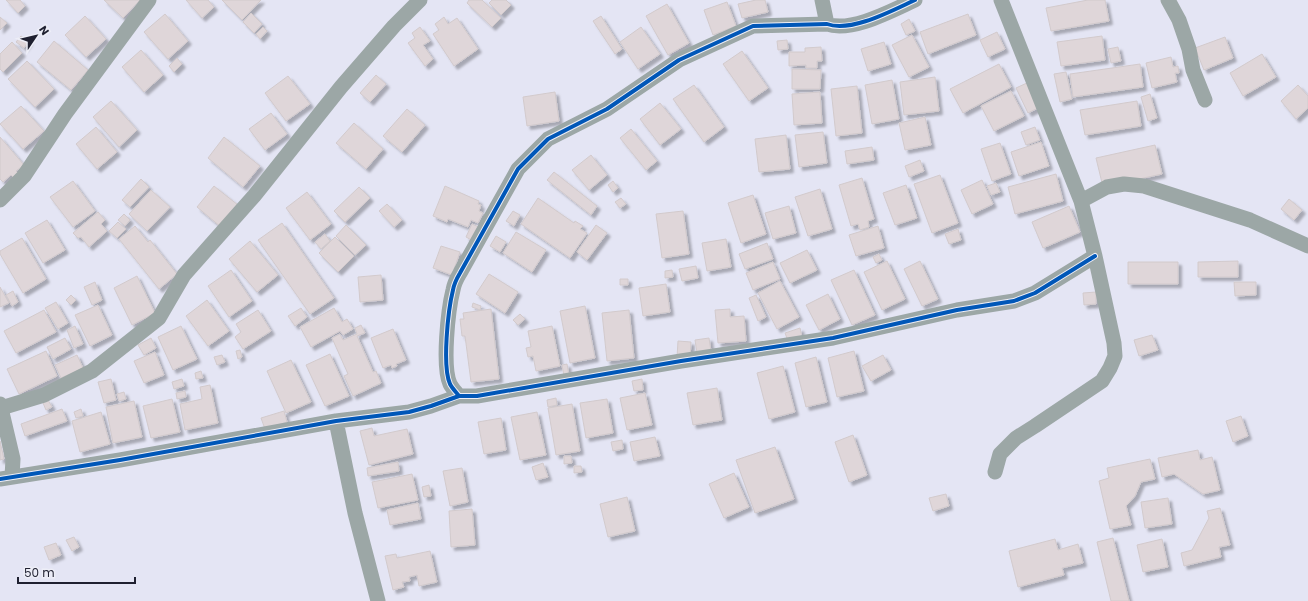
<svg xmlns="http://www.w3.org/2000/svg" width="1308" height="601" font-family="Poppins,sans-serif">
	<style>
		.building { fill: #dfd6d9; stroke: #d2cacc; filter: url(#shadow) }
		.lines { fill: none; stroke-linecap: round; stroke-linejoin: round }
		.street { stroke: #9ca7a6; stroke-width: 15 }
		.cycleway-casing { stroke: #edeef7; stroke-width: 6 }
		.cycleway { stroke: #0057b8; stroke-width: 4 }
	</style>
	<defs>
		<filter id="shadow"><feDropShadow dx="3.5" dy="3.5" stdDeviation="1" flood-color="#0004"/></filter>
	</defs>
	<rect width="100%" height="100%" fill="#e4e5f4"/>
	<!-- building -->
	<path class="building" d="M6,0H20L25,6L18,13Z
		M104,0H140L123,18Z
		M186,0H208L214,7L202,18Z
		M222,0H261L242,20Z
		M469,0H482L501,18L492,27L467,3Z
		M492,0H506L511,5L501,15L489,3Z
		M756,0H765L768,12L742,18L738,4Z
		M1088,0H1105L1109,21L1051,31L1046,8Z
		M727,2L736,26L713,35L704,10Z
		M667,4L689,43L668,55L646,16Z
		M251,13L262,24L254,33L243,22Z
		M165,14L188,41L168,59L144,32Z
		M968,14L976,35L928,54L920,32Z
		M85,16L106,39L86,57L65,35Z
		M601,16L622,49L615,54L593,21Z
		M0,17L7,23L0,30Z
		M444,17L448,24L457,18L478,49L454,66L433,34L439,30L435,24Z
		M909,19L915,31L906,35L901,24Z
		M263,27L267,31L260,39L256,34Z
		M420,27L430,41L423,45L433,59L425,66L408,43L415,38L412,33Z
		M641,27L660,54L638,69L620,42Z
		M997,32L1005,49L988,57L980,40Z
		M912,35L929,67L909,77L892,45Z
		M21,36L29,41L24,48L16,42Z
		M1102,36L1105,60L1061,66L1057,42Z
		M1225,37L1233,58L1204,70L1195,48Z
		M787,40L788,49L778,50L777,41Z
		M54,41L88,70L71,90L37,62Z
		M12,42L22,53L3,72L0,69V54Z
		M884,42L891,64L868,71L861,49Z
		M821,47L822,61H817V68H806V65L789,66V52H805V48Z
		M1118,47L1121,61L1111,63L1108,49Z
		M141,50L163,75L144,92L122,67Z
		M742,51L768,88L749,101L723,64Z
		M1262,54L1276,77L1243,96L1230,73Z
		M1171,57L1173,67L1178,66L1179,73H1175L1177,82L1152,88L1146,63Z
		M177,58L182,64L174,72L169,66Z
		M27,61L54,89L35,107L8,79Z
		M999,64L1011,87L963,113L950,89Z
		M1140,64L1143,87L1073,97L1070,74Z
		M792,69L821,70L820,89H792Z
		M1066,72L1072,99L1060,102L1054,74Z
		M376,75L386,84L370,102L360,93Z
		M288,76L310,104L286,121L265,93Z
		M935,77L939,111L904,115L900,82Z
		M892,80L899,119L872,124L865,85Z
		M1029,82L1040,107L1028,113L1016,88Z
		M694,85L724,127L704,142L673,99Z
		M1298,85L1308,96V108L1296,119L1281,101Z
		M857,86L862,133L836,136L831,89Z
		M1011,91L1024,116L994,131L981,106Z
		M555,92L559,121L527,126L523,97Z
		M820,92L822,123L794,125L792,94Z
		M1150,94L1157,118L1148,121L1141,97Z
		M111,101L137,130L119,147L93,117Z
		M1137,101L1141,126L1085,135L1080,110Z
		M660,103L681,129L660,145L640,119Z
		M21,106L44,131L23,149L0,124Z
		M407,109L425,125L402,152L383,136Z
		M271,113L287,134L265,150L249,129Z
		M925,117L931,145L905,150L899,123Z
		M354,123L383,149L366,169L336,143Z
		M96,127L117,152L97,169L76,144Z
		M1035,127L1040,140L1026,145L1021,132Z
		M631,129L657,161L646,170L620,138Z
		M823,132L827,163L799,167L795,135Z
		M786,135L790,169L759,172L755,139Z
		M0,137L24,165L16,171L18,173L13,177L11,175L3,182L0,179Z
		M224,137L260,166L243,187L208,158Z
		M1041,142L1049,166L1019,176L1011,152Z
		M1000,143L1011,174L992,181L981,149Z
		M1155,145L1162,174L1103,187L1096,158Z
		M872,147L874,160L847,164L845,151Z
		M591,155L607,175L589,190L572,170Z
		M920,160L924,171L909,177L905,166Z
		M554,172L597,206L591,215L547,180Z
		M1056,174L1063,201L1015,214L1008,187Z
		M940,175L958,223L932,233L914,184Z
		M862,178L874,219L868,221L869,227L860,230L858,224L851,226L839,185Z
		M141,179L149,187L130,207L122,200Z
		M982,180L993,204L972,214L961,190Z
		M73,181L95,211L73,227L50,197Z
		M613,181L618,188L613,192L608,185Z
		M996,183L1000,192L991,195L987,186Z
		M906,185L917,218L895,225L883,193Z
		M214,186L238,205L221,227L197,207Z
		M445,186L479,201L478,204L481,205L479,211L483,213L478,223L471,220L468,227L448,219L447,222L433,216Z
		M359,187L370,198L345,222L334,211Z
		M820,189L832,229L808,236L795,197Z
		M151,190L170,207L147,231L129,214Z
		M307,192L331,224L310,240L286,208Z
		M753,195L766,234L741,243L728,203Z
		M538,198L574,223L575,221L583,226L580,229L587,233L570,258L521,224Z
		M621,198L626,204L620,208L615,202Z
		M1289,199L1302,210L1294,220L1281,209Z
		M387,204L402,220L394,227L379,211Z
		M789,206L796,233L773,239L765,213Z
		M1069,206L1080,232L1043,248L1032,222Z
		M513,211L520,215L514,226L506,221Z
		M683,211L689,254L662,258L656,214Z
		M98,212L105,220L101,224L107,231L89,247L81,237L78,238L73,233Z
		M124,214L130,220L125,226L118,220Z
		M47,220L65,250L43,263L25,233Z
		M118,222L126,229L117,238L109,231Z
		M282,223L334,298L310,314L258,240Z
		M472,224L481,228L475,242L466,237Z
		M346,225L366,245L355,255L336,236Z
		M596,225L607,233L587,260L577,252Z
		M135,226L148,242L150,240L177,274L159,289L119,239Z
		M878,226L884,248L856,256L849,235Z
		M958,229L961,240L949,244L945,234Z
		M516,232L546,250L532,272L503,253Z
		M325,234L330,241L321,249L315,242Z
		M496,236L506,242L500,252L490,246Z
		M335,237L354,256L338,272L319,253Z
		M22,238L46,279L23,293L0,254V251Z
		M726,239L731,267L707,271L702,243Z
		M250,241L278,275L257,292L229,259Z
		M767,243L773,259L745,269L739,254Z
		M441,246L460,252L452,275L433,268Z
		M807,250L817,270L790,283L780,263Z
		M879,254L882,260L876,263L873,257Z
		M887,261L905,299L882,310L864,272Z
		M920,261L938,299L922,306L904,269Z
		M1238,261V277H1198V262Z
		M773,262L780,279L753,290L746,273Z
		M1128,262H1178V284H1128Z
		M696,266L698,278L682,281L679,269Z
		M231,270L252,301L229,317L208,286Z
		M672,270L673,277L665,278V271Z
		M854,270L875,315L852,325L831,280Z
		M489,274L518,292L505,313L476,294Z
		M381,275L383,300L360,302L358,277Z
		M137,276L155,313L132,325L114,288Z
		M620,279H628V285H620Z
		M780,281L799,317L777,329L758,293Z
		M95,282L102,300L92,305L84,287Z
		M1234,282H1256V295L1235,296Z
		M666,284L670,312L643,316L639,288Z
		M0,287L9,303L0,307Z
		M13,291L18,302L12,306L6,295Z
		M1096,292V304L1084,305L1083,293Z
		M828,294L840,319L819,330L806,305Z
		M71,295L76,300L71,305L66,300Z
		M756,295L766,317L758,321L749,298Z
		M207,300L229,331L208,346L186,316Z
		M56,302L68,323L58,329L45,308Z
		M473,303L481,306L480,310L472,307Z
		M98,305L112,335L90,346L75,315Z
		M585,306L595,358L570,363L560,311Z
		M301,308L307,317L295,326L288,316Z
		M334,308L342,322L347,319L353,329L343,335L340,331L311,347L300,327Z
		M491,309L499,379L471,382L465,336H462L460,319H464L463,313Z
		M730,309V317L744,316L746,341L718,343L715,310Z
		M44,310L56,332L16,353L4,331Z
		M258,310L271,331L243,349L235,337L241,332L236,324Z
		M629,310L634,358L607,361L602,313Z
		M520,314L525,319L518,325L513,320Z
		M361,325L365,333L357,336L373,372L376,371L381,383L353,396L344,376L348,374L332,338L340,334L343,340L357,334L355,328Z
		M75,326L83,344L74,348L67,330Z
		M181,326L197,359L173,370L158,337Z
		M552,326L560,366L536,371L533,356L528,357L526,348L531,347L528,331Z
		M800,328L802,337L788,341L785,333Z
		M393,329L406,360L396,364L397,366L392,368L391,365L383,368L371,338Z
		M1152,335L1158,350L1139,356L1134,340Z
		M65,338L71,349L53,359L47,347Z
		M151,338L156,348L144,355L138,345Z
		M709,338L711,351L697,353L695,340Z
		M678,341L691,342L690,358L677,357Z
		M240,350L242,357L238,359L236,351Z
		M46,351L57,376L19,394L7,369Z
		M854,351L864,391L837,397L828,358Z
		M155,352L164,375L144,383L134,361Z
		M330,354L349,396L325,406L306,365Z
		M77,355L83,368L61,378L55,365Z
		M222,355L225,362L217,365L214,357Z
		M883,355L891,370L871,381L862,366Z
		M816,357L827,402L806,407L795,363Z
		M291,360L311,402L286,413L267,371Z
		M567,364L569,375L564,376L562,365Z
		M783,366L795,412L769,419L757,373Z
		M201,371L203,378L196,379L195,373Z
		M111,379L116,400L104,403L98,382Z
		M182,379L184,386L174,389L172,382Z
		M642,379L643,390L634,391L632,381Z
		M210,385L218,423L185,430L180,404L202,399L200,387Z
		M717,388L722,420L693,425L687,393Z
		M185,391L186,397L177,399L176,393Z
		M124,392L126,399L119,401L117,394Z
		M645,393L652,425L627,430L620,398Z
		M556,398L557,405L548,407L547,400Z
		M172,399L180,432L151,438L143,406Z
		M607,399L613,433L586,438L580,403Z
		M48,400L52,407L46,410L43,403Z
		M134,401L142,437L113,443L106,407Z
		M572,404L580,451L556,455L548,408Z
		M62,409L67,421L25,436L21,424Z
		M81,409L83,416L76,418L74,412Z
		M284,411L287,422L265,429L261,418Z
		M101,412L110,444L80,452L72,421Z
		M537,412L546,455L520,460L511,417Z
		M1241,416L1248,436L1233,442L1226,421Z
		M501,418L506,450L484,454L478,422Z
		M372,428L374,436L407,429L413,454L369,465L360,431Z
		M853,435L867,475L849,482L835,442Z
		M655,437L660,456L634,461L630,442Z
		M622,440L623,449L613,451L611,442Z
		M0,441L4,459L0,460Z
		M775,447L794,499L755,513L736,460Z
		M1198,450L1200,460L1212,457L1220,490L1203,494L1174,474L1162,477L1158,458Z
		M564,456H571L572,463L564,464Z
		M1150,459L1155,479L1141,482L1135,496L1126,506L1131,525L1110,529L1099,481L1109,478L1107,468Z
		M398,462L399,471L368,476L367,468Z
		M543,463L548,477L536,480L532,467Z
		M574,466H581L582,472L574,473Z
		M462,468L468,502L450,506L443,471Z
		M734,473L749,507L724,518L709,484Z
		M412,474L418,500L378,508L372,482Z
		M429,485L431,496L424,497L422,487Z
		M946,494L949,506L933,511L929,498Z
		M627,497L635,531L608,537L600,504Z
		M1168,498L1172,524L1145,528L1141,502Z
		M418,503L421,519L390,525L387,510Z
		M1220,508L1230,545L1219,547L1221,557L1184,566L1181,553L1192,550L1209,518L1207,511Z
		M472,509L475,545L451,547L449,511Z
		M74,537L79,547L72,551L66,540Z
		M1113,538L1129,601H1111L1097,542Z
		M1055,539L1058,550L1078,544L1083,563L1062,568L1064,575L1018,587L1009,551Z
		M1162,539L1168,567L1143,572L1137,545Z
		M56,543L61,555L49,560L44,547Z
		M430,551L437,582L419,586L417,575L409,577L410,581L402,582L404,587L393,590L385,556L396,554L397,558Z"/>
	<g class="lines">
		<!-- street -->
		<path class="street" d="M822,0L827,24
			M1168,0L1179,20L1189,49L1193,70L1205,100
			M0,200L24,176L65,114L149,0
			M1081,201L1107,187L1124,184L1144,186L1250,220L1308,246
			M459,396C456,392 452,388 450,384C442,366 448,310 453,290C454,284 457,278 460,273L518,169L548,139L607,109L679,60L753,26L827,24C851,33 893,10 915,0
			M0,404L13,459L12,477
			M1,408L44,395L92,371L159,318L184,275L254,196L341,87L394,26L420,0
			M336,421L355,513L378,601
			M995,472L1000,454L1016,438L1035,426L1102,381L1110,368L1115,356L1114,343L1095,256L1081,201L1001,0
			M0,479L120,460L336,421L409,412L431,406L459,396H477L681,361L833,338L957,310L1014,301L1035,293L1095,256"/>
		<!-- cycleway casing -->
		<g class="cycleway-casing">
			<path id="cycleway" d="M459,396C456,392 452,388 450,384C442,366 448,310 453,290C454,284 457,278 460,273L518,169L548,139L607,109L679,60L753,26L827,24C851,33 893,10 915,0
				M0,479L120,460L336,421L409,412L431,406L459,396H477L681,361L833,338L957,310L1014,301L1035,293L1095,256"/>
		</g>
		<!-- cycleway -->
		<use href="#cycleway" class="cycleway"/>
	</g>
	<!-- north arrow -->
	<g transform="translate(36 36) rotate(55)" stroke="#edeef7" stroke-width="3" paint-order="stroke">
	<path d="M0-3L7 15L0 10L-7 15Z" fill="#1f2030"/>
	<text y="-6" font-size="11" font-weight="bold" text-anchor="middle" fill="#1f2030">N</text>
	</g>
	<!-- scale -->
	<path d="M18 577v6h117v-6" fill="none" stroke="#1f2030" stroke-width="2"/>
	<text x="24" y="577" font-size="12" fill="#1f2030" stroke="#edeef7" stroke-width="3" paint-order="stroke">50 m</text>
</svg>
